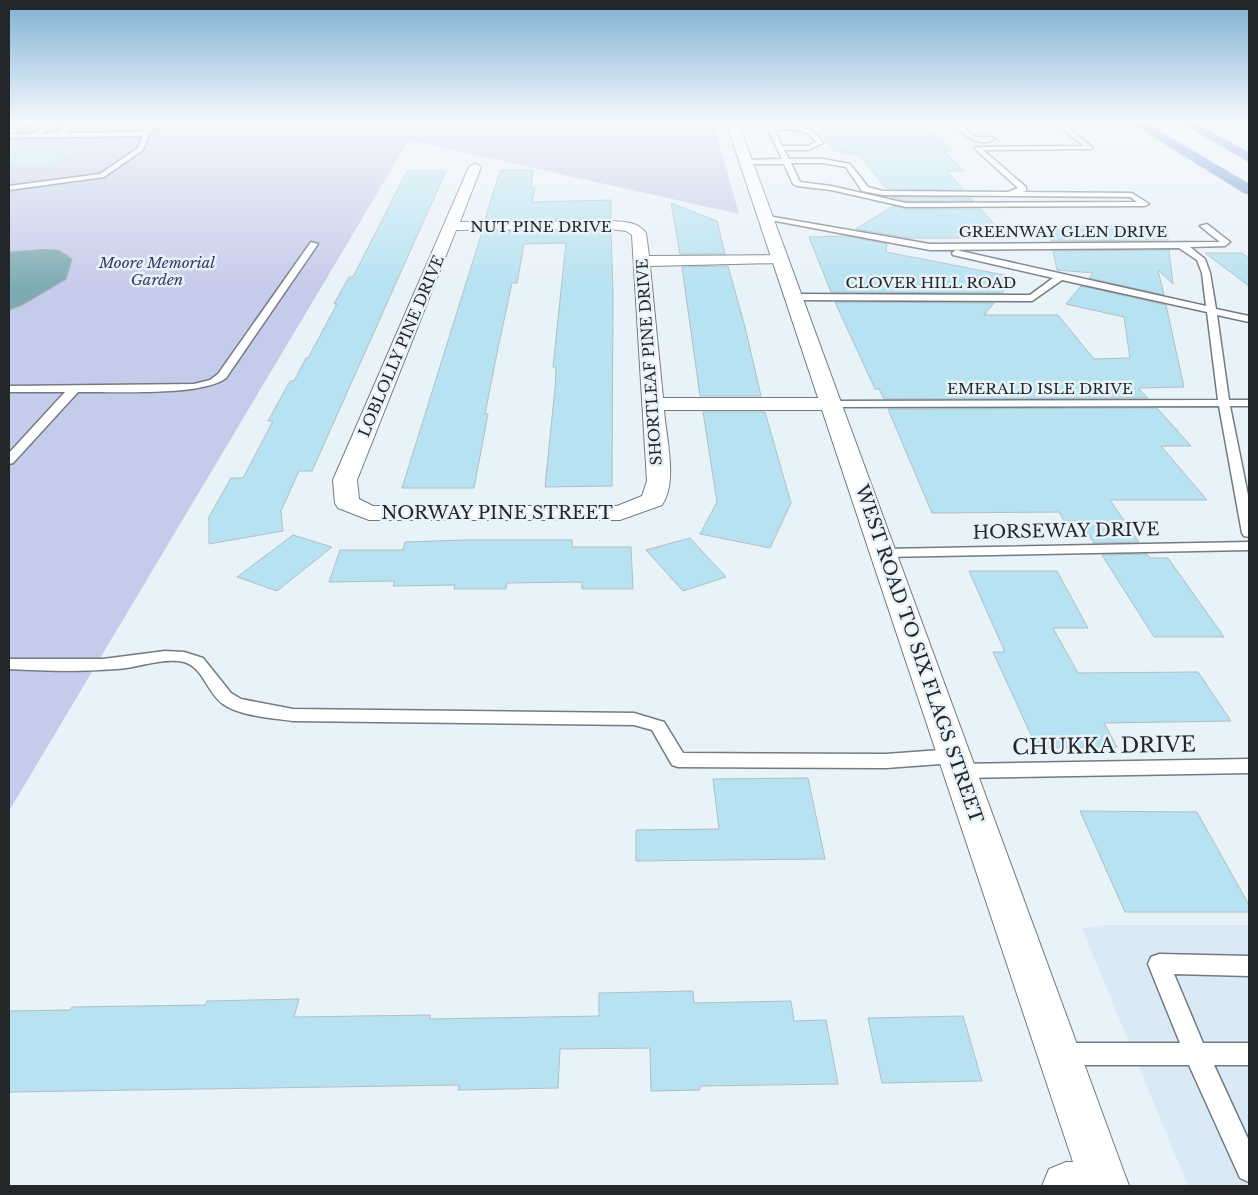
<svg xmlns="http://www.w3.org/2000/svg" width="1258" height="1195" font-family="'Libre Baskerville',serif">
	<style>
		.built { fill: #d9e9f6 }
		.green { fill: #c5cbea }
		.water { fill: #7cabb1 }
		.building { fill: #b6e2f2; stroke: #b3bfc3 }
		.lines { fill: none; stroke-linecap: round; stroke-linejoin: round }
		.lane-casing { stroke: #727b82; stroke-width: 3 }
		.street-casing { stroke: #727b82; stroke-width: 2 }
		.secondary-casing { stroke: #727b82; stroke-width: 2 }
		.highway-casing { stroke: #cfcfd0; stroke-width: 2 }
		.path { stroke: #a1a8ae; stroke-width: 2; stroke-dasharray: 1 1; stroke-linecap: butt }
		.lane { fill: #fff; fill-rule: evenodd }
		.street { fill: #fff; fill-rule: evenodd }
		.secondary { fill: #fff; fill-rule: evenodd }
		.highway { fill: #6e96d4; fill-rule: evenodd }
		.labels { text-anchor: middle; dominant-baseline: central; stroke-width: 5; stroke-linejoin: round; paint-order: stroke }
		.far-street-label { font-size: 15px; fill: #24272a; stroke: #e8f2f9 }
		.far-park-label { font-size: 15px; font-style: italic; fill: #343a69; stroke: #e8f2f9 }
		.street-label { font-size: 18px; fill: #24272a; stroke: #e8f2f9 }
		.near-street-label { font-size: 21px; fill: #24272a; stroke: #e8f2f9 }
	</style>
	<rect width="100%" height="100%" fill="#e8f2f9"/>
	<!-- built -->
	<path class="built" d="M1106,925H1249V1186H1188L1082,928Z"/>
	<!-- green -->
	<path class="green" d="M9,122H713L739,214L409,140L9,811Z"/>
	<!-- water -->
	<path class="water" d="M42,249L58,250L72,259L66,279L22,305L9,310V252Z"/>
	<!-- building -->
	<path class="building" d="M816,123H925L953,151H944L964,171H947L964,190L887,189L858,154H843L841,151H834Z
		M9,146H84L49,168H9Z
		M500,170H533L531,188H535L532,202L611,200V219L485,220Z
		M407,171H446L312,471H299L281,511L283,531L209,544V517L231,478H243L273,421H268L290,381H294L306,358H308L337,304H334L349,277H353Z
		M892,197L971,198L974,201H906Z
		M671,203L717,221L725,254H680Z
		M893,206L906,209H981L1007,238H909L856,229Z
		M1167,225L1168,240L1051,241L1048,226Z
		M611,231L613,293L612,486L545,487L555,388L556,367H553L566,243L524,244L517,283H512L498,348L485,414H488L474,488H402L482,232Z
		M846,236L887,244L886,252L1015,277L1002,293L831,292L809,237Z
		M1169,250L1173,284L1158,270L1164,295L1089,278L1093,273L1057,270L1053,251Z
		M1205,253H1242L1249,258V286Z
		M728,266L745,327L761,396H700L682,267Z
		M1081,286L1166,305L1184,387L1138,388L1148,398L884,399L879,389H875L835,302L994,303L984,315H1058L1094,359L1130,358L1124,317L1066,304Z
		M1157,408L1191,446H1161L1207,500H1110L1139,542L1094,543L1080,521H1064L1059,512L932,513L888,409Z
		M703,412H765L791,503L770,548L700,534L717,502Z
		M293,535L332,547L277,591L237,577Z
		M690,538L726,577L683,591L646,550Z
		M464,540H572V547H631L633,589H582V582L507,583L506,589H454L455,585L393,586L395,581L329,582L340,550H403L405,542Z
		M1147,554L1150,558H1168L1224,637H1154L1102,555Z
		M969,571H1057L1088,628H1053L1078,673L1198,672L1231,721L1104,723L1117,747L1037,748L993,652H1005Z
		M808,778L825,859L636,861V830L719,829L713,779Z
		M1080,811L1197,812L1249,905V912H1125Z
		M693,991L694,1003L791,1001L794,1021L826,1020L838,1084L700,1086V1090L651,1091L650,1048L560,1049L558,1088L458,1090L459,1085L9,1092V1011L70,1010L72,1007L205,1005L207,1001L299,999L294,1017L430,1015V1019L599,1016V993Z
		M963,1016L982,1081L882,1083L868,1018Z"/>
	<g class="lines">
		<!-- lane casing -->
		<g class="lane-casing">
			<path id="lane" d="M27,122H34L12,134H33L52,122H59L42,134L55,133L75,122H82L64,133L140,132L157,122H164L150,131L143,150L104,177L9,190V186L100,174L138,148L142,136L9,138V131Z
				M765,122H771L773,126C793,126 812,124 823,143L808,150H784L789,159H823L850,164L868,187L883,191L1008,192L1018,188L975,149V147L1084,146L1057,125H961L975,137H992L995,139C978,149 965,135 953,124V122H1061L1092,147V149L983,150L1026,187V191L1022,192L1132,193L1149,204L1145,206L906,207L831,190L797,186L793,184L784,164H746L743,162L746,160L782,159ZM775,130C790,129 807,127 816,142L807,146H782ZM791,163H823L846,167L862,191L883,195L1130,197L1137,202L906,203L831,186L800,182Z
				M762,215L930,244L1220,242L1200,226L1207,224L1230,242L1225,246L1190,247L1205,259L1210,273L1216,309L1249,316V322L1217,315L1229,400H1249V406H1230L1249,500V537L1244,536L1242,533L1219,406L831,407L825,404L831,401L1218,400L1207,312L1062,280L1032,301L793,300L788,297L793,294L1030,295L1053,278L953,255L952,253L956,250L1206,306L1202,273L1197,260L1179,248L930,250L765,219H762Z
				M311,242L318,244L226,378C201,397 112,391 78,392L13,463L9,464V453L65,392H9V386L194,384L210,380L218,374Z
				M1249,542V550L883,557L878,556L876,553L878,550L883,549Z
				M165,651L184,652L203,658L231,693L241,699L293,709L634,713L664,722L683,753L886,754L954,749L960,751L963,756L960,761L954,763L886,768L678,767L672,765L652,730L634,725L293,721C273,718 239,716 223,704C208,694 203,667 184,662C163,657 138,668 116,669C80,672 44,671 9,669V659H103Z
				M1249,759V773L960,778L954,776L951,771L954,766L960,764Z
				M1159,954L1249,956V976L1174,974L1203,1043H1249V1065H1214L1249,1141V1182L1240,1178L1189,1065H1060L1052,1062L1048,1054L1052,1046L1060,1043H1180L1148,964L1151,957Z"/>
		</g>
		<!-- street casing -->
		<g class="street-casing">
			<path id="street" d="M475,163L481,167L460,222L610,221C623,222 637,221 646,233L649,256L786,255L788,258L786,261L780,263L650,266L663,398H831L838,400L841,404L838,408L831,410H664C666,438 678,482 662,505L620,520H369L338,508L335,503L333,480L469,167ZM610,229L626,231L632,235L647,481L642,496L617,506H373L359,499L357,480L456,230Z
				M1066,1162H1105L1122,1169L1129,1186H1042L1049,1169Z"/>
		</g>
		<!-- secondary casing -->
		<g class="secondary-casing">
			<path id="secondary" d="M726,122H738L1129,1186H1081Z"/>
		</g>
		<!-- highway casing -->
		<g class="highway-casing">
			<path id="highway" d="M1130,122H1144L1249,184V194L1244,193Z
				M1180,122H1194L1249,153V162Z"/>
		</g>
		<!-- path -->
		<path class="path" d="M9,252L58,250L72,259L66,279L22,305L9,310"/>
		<!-- lane -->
		<use href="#lane" class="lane"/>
		<!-- street -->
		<use href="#street" class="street"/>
		<!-- secondary -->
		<use href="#secondary" class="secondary"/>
		<!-- highway -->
		<use href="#highway" class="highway"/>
	</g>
	<!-- sky -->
	<linearGradient id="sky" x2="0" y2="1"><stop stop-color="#7db0d2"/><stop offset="0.42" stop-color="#f5f9fc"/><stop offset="1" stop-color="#f5f9fc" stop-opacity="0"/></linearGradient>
	<rect width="1258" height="289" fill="url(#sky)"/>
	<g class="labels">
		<!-- far-street labels -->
		<g class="far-street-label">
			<text x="541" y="226">NUT PINE DRIVE</text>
			<text x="1063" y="231">GREENWAY GLEN DRIVE</text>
			<text x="931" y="282">CLOVER HILL ROAD</text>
			<text transform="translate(401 346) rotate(-67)">LOBLOLLY PINE DRIVE</text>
			<text transform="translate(649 362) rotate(-94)">SHORTLEAF PINE DRIVE</text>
			<text x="1040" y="388">EMERALD ISLE DRIVE</text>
		</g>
		<!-- far-park labels -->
		<g class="far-park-label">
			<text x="157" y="262">Moore Memorial<tspan x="157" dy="17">Garden</tspan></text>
		</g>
		<!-- street labels -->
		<g class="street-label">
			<text x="497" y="513">NORWAY PINE STREET</text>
			<text transform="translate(1066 531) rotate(-1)">HORSEWAY DRIVE</text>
			<text transform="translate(919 654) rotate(71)">WEST ROAD TO SIX FLAGS STREET</text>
		</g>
		<!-- near-street labels -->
		<g class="near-street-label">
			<text transform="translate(1104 746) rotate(-1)">CHUKKA DRIVE</text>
		</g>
	</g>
	<!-- border -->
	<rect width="1258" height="1195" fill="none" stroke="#24272a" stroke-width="20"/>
</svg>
